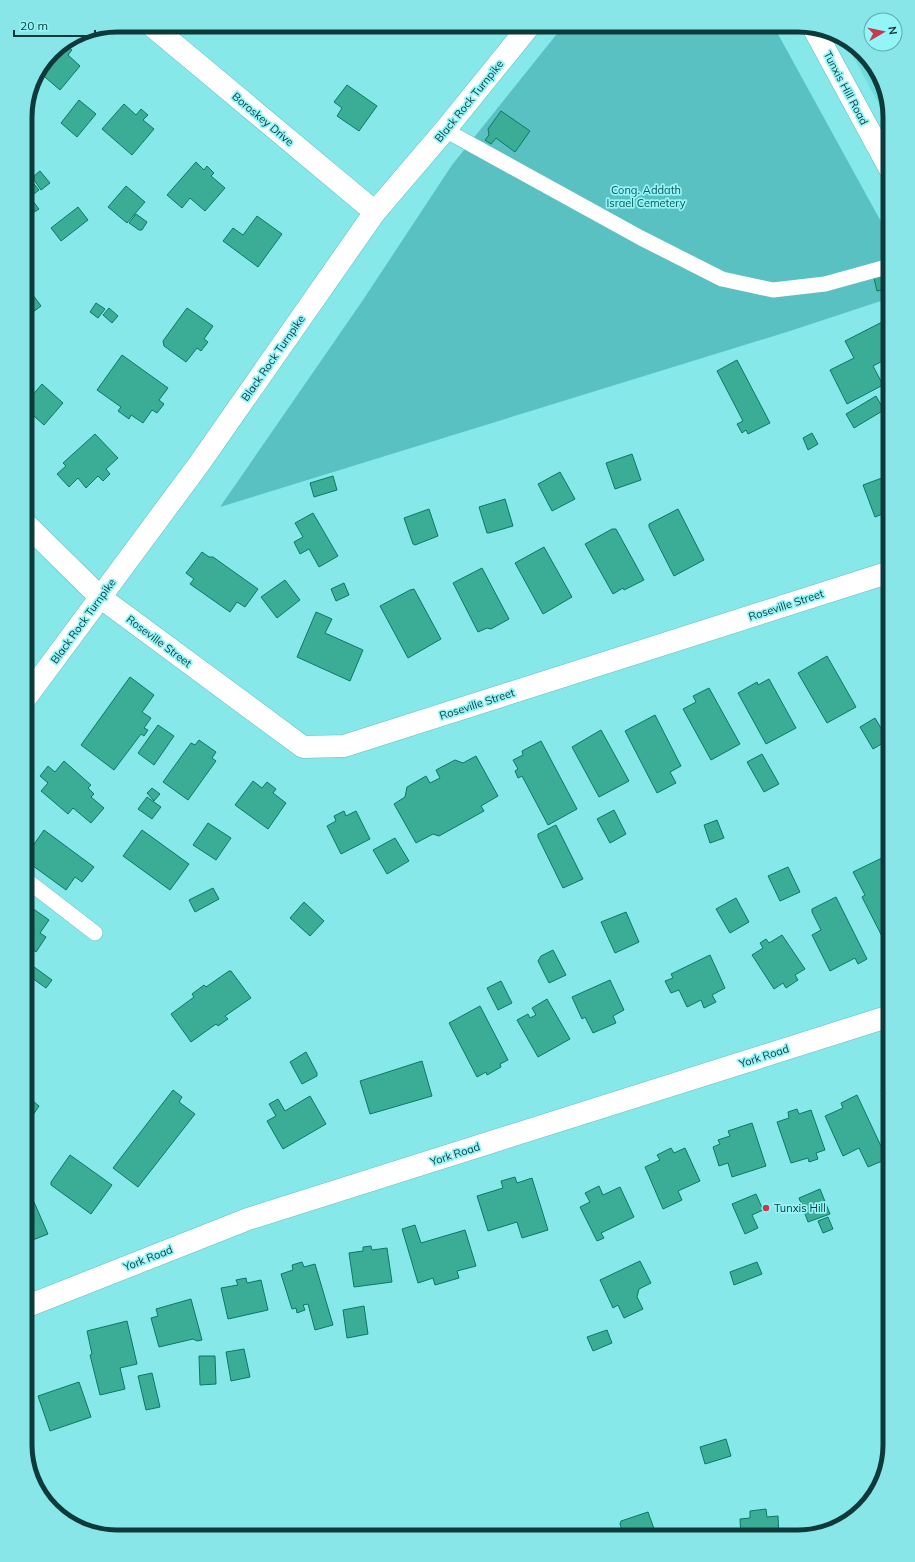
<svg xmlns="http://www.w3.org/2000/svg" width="915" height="1562" font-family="Mulish,sans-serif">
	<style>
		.built { fill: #6ddddf }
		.green { fill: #59c1c2 }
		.building { fill: #3bad96; stroke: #0b7866 }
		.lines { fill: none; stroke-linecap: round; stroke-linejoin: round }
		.lane-casing { stroke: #5cbfc1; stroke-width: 16 }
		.street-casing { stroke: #5cbfc1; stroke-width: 23 }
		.primary-casing { stroke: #5cbfc1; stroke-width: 23 }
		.lane { stroke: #fff; stroke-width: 15 }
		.street { stroke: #fff; stroke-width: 22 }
		.primary { stroke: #fff; stroke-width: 22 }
		.poi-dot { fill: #c8384e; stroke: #93f5f7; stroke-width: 1.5 }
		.labels { text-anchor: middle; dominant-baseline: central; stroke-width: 3.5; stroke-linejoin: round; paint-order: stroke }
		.street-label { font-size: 11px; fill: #0f3a3b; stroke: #93f5f7 }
		.park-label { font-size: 11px; fill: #115859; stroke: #93f5f7 }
		.poi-label { font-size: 11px; fill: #0f3a3b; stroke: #93f5f7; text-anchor: start }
		.rim { fill: none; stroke: #0f3a3b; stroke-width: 5 }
	</style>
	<rect width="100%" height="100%" fill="#86e8e9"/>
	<!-- built -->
	<path class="built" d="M844,39L849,41L881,77L890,117V125Z"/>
	<!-- green -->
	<path class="green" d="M564,25H773L890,238V298L790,331L220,507L363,300L452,165Z"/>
	<!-- building -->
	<path class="building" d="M275,25H287L282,31Z
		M417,25H431L426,32Z
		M64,44L72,50L68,55L80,66L60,90L38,71L52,52L57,48L59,50Z
		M347,85L377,106L359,131L337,116L342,108L334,102Z
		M79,100L96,114L77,137L61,123Z
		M124,104L136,115L141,109L148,115L143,120L154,129L132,155L102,129Z
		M501,111L530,131L515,152L496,138L491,144L485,140L489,135L488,129Z
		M196,162L204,170L207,166L214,173L211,176L225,188L205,211L190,198L182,208L167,195Z
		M40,171L50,183L41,190L34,180V176Z
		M30,179L39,190L25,201V183Z
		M126,186L145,202L127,223L108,207Z
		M29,199L32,200L39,209L31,214L25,206V202Z
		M78,207L88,220L61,241L51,228Z
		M136,214L147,222L142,230H139L129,223Z
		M257,216L282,234L258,267L223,241L233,228L243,235Z
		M890,274V288L877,291L874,278Z
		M25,284L41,306L25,318Z
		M96,303L105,309L98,318L90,312Z
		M109,308L118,316L112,323L103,315Z
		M187,308L213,326L204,339L208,342L201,351L197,348L186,362L164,346L163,341Z
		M888,319L890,322V357L873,366L883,385L847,404L830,370L854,358L845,341Z
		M122,355L168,388L159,400L164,404L157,413L152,410L143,423L131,415L129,419L118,411L121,407L97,390Z
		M737,360L770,423L748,434L746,430L742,433L737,424L743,421L717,371Z
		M42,384L63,403L44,425L25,408V404Z
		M876,396L884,410L854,428L846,414Z
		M812,433L818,444L808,450L803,438Z
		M95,434L118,458L106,469L110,474L103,481L98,476L86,488L78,478L69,487L57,474L66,466L63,463Z
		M632,454L641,480L615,489L606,463Z
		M560,472L575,499L552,511L538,484Z
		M890,475V511L875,517L863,485Z
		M333,476L337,490L314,497L310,483Z
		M505,499L513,526L489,533H487L479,507Z
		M429,509L438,536L415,545L413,544L404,518Z
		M678,509L704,560L674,576L649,527V524Z
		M313,513L338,556L319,567L309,549L300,554L294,542L303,537L295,523Z
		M612,529H616L644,580L624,590L623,588L613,594L585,544Z
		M544,547L572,597L543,614L515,563Z
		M202,552L209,557H213L258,589L245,607L237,602L230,612L190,584L194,579L186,573Z
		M482,568L509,619L491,629L487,628L478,632L453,583Z
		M285,580L300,600L277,618L261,597Z
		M344,583L349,595L336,601L331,589Z
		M414,589L441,639L408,658L380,606L410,590Z
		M316,612L332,619L325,633L363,650L350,681L297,657Z
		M827,656L856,707L827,723L798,673Z
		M130,677L154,695L142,712L151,718L144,728L148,730L144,736L141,734L114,770L81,745Z
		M769,679L796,728L766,744L738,693L757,682L758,685Z
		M709,688L740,744L711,760L683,709L696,702L693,696Z
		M655,715L681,766L670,772L676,783L657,793L625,731Z
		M875,718L888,740L873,749L860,727Z
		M158,725L174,736L154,765L138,753Z
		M601,730L629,781L599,797L572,747Z
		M199,740L216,752L212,758L216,761L188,800L163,782L191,743L195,745Z
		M541,741L577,809L548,825L522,776L518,778L515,771L518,769L513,760L523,755L522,751Z
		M762,754L779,784L764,792L747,762Z
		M476,756L498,796L481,806L484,811L439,836L433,834L416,843L394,804L405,797L407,787L426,776L430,783L440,778L436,770L455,760L463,763Z
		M64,761L91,785L88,788L94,794L91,797L104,808L91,823L73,808L68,814L41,791L48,783L40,776L48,766L55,772Z
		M253,781L262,788L267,782L276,789L273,793L286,803L268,829L235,805Z
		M152,788L160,794L154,801L147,793Z
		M147,797L161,807L152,819L138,809Z
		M614,810L626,834L610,843L597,819Z
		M344,811L346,816L356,811L370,839L341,854L327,826L336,821L334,816Z
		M717,820L724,838L710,843L704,825Z
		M208,823L231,838L216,860L193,845Z
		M556,825L583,879L563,888L538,837V834Z
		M44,830L94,867L82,882L75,877L66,890L25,860V857Z
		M142,830L189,864L170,890L123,856Z
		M395,838L409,861L387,874L373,850Z
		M884,857L890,869V952L862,897L865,895L853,872Z
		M788,867L800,892L780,901L768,876Z
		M213,888L219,899L195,912L189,900Z
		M836,897L867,959L858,964L855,958L830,971L812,935L821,930L812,912V909Z
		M736,898L749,922L730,933L716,909Z
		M304,902L324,921L310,936L290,918Z
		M25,903L49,920L40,933L46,937L36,952L25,944Z
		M626,912L639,942L615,953L601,922Z
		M782,935L805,969L795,975L798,980L786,988L783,983L774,989L752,955L763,948L760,943L766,939L769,943Z
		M553,950L566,975L549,983L538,961L541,956Z
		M710,955L725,988L712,995L716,1002L704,1008L701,1000L687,1007L679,990L671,993L665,981L673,978L671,974Z
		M30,964L52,980L46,988L25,973Z
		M229,971H231L251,998L225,1016L228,1019L218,1026L216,1024L191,1042L171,1014L194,997L192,994L204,985L206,987Z
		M610,980L624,1010L613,1016L616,1023L593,1033L585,1017L582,1019L572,997Z
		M501,981L512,1003L498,1010L487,988Z
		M547,999L570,1039L538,1057L517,1020L528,1014L530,1018L536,1015L532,1008Z
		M480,1006L508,1060L500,1064L501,1067L487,1075L486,1072L477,1077L449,1023Z
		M306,1052L317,1073V1076L302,1084L290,1062Z
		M422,1061L432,1096L370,1114L360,1081Z
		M890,1086V1109L881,1090Z
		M173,1090L182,1097L179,1102L195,1114L138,1187L113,1168Z
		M857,1095L887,1159L868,1167L859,1148L843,1156L825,1116L843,1108L841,1103Z
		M310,1096L326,1124L283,1149L267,1121L276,1116L269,1104L278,1099L285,1111Z
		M28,1097L39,1106L33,1115L25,1110V1101Z
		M797,1109L799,1114L811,1110L825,1150L816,1153L818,1159L809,1162L808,1158L791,1163L777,1122L789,1118L788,1112Z
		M752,1123L766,1166L732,1177L728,1163L719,1166L713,1147L720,1144L718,1140L730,1136L728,1131Z
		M671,1148L674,1153L685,1148L700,1181L678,1191L682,1200L663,1209L645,1167L660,1160L657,1155Z
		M70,1155L112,1185L91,1214L51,1185V1182Z
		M515,1177L517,1183L532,1178L548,1230L522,1238L517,1222L488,1231L477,1196L503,1188L501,1181Z
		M599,1186L603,1195L620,1187L634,1217L601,1233L604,1238L597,1241L580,1207L590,1202L585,1193Z
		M820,1189L830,1214L808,1222L799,1198Z
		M756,1194L763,1210L752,1215L758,1228L745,1234L732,1204Z
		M34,1202L48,1234L25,1243V1206Z
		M828,1217L833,1229L823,1233L818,1221Z
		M415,1225L421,1243L465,1230L476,1266L457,1271L459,1278L435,1285L433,1278L418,1283L402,1229Z
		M371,1246L372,1250L387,1248L392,1282L354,1287L349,1253L363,1251V1247Z
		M640,1261L651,1283L639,1289L637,1297L643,1309L624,1318L618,1305L613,1308L600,1280Z
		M302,1262L304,1267L315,1264L333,1325L315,1330L308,1304L303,1305L305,1310L297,1313L296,1308L292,1309L281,1274L293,1270L292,1265Z
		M757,1262L762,1274L734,1285L730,1272Z
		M246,1278L247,1283L261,1280L268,1310L228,1319L221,1288L238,1285L236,1280Z
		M191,1299L202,1340L197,1341L193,1339L159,1347L151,1318L158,1316L156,1309Z
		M364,1306L368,1334L347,1338L343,1310Z
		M127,1321L137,1364L120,1368L125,1389L100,1395L90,1355L92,1354L87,1331Z
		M607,1330L612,1343L593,1351L587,1337Z
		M244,1349L250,1377L231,1381L226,1352Z
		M199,1356H215L216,1384L200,1385Z
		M152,1373L160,1407L146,1410L138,1376Z
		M79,1382L91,1417L50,1431L38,1396Z
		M25,1404L32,1425L25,1428Z
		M726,1439L731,1456L705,1464L700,1447Z
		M766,1509L767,1517L778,1516L779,1537H741L740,1519L750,1518V1511Z
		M648,1512L657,1537H624L620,1524L621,1521Z"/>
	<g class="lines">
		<!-- lane casing -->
		<g class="lane-casing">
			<path id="lane" d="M445,130L641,238L722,279L773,290L825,284L890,266
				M25,879L95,933"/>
		</g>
		<!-- street casing -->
		<g class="street-casing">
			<path id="street" d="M151,25L375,212
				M814,29L890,169
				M25,523L100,597L303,747L344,746L890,572
				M25,1307L248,1219L890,1016"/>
		</g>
		<!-- primary casing -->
		<g class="primary-casing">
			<path id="primary" d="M25,699L199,464L375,212L445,130L530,25"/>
		</g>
		<!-- lane -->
		<use href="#lane" class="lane"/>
		<!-- street -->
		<use href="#street" class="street"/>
		<!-- primary -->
		<use href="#primary" class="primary"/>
	</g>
	<!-- markers -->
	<circle class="poi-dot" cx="766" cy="1208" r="4"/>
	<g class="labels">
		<!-- street labels -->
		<g class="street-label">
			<text transform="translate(846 88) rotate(62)">Tunxis Hill Road</text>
			<text transform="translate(469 101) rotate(-51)">Black Rock Turnpike</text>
			<text transform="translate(263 119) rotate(40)">Boroskey Drive</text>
			<text transform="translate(273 358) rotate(-55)">Black Rock Turnpike</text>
			<text transform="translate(786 605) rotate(-18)">Roseville Street</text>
			<text transform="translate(83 621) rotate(-54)">Black Rock Turnpike</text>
			<text transform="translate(159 641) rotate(37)">Roseville Street</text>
			<text transform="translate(477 704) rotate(-18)">Roseville Street</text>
			<text transform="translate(764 1056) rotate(-18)">York Road</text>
			<text transform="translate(455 1154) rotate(-18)">York Road</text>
			<text transform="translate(148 1258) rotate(-21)">York Road</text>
		</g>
		<!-- park labels -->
		<g class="park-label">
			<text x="646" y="190">Cong. Addath<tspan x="646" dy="13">Israel Cemetery</tspan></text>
		</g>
		<!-- poi labels -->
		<g class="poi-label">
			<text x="774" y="1208">Tunxis Hill</text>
		</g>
	</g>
	<!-- crop -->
	<path d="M0 0H915V1562H0ZM117 32H798A85 85 0 0 1 883 117V1445A85 85 0 0 1 798 1530H117A85 85 0 0 1 32 1445V117A85 85 0 0 1 117 32Z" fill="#88e6e8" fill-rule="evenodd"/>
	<path class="rim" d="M117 32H798A85 85 0 0 1 883 117V1445A85 85 0 0 1 798 1530H117A85 85 0 0 1 32 1445V117A85 85 0 0 1 117 32Z"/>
	<!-- north arrow -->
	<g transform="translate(883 32) rotate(81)"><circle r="19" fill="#93f5f7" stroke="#5eaaac"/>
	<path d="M0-3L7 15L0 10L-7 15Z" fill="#c8384e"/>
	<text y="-6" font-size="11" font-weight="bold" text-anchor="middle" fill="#0f3a3b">N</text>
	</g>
	<!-- scale -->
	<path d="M14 30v6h81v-6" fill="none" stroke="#0f3a3b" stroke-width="2"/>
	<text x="20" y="30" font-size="12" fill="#0f3a3b" stroke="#93f5f7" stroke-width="3" paint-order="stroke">20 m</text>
</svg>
